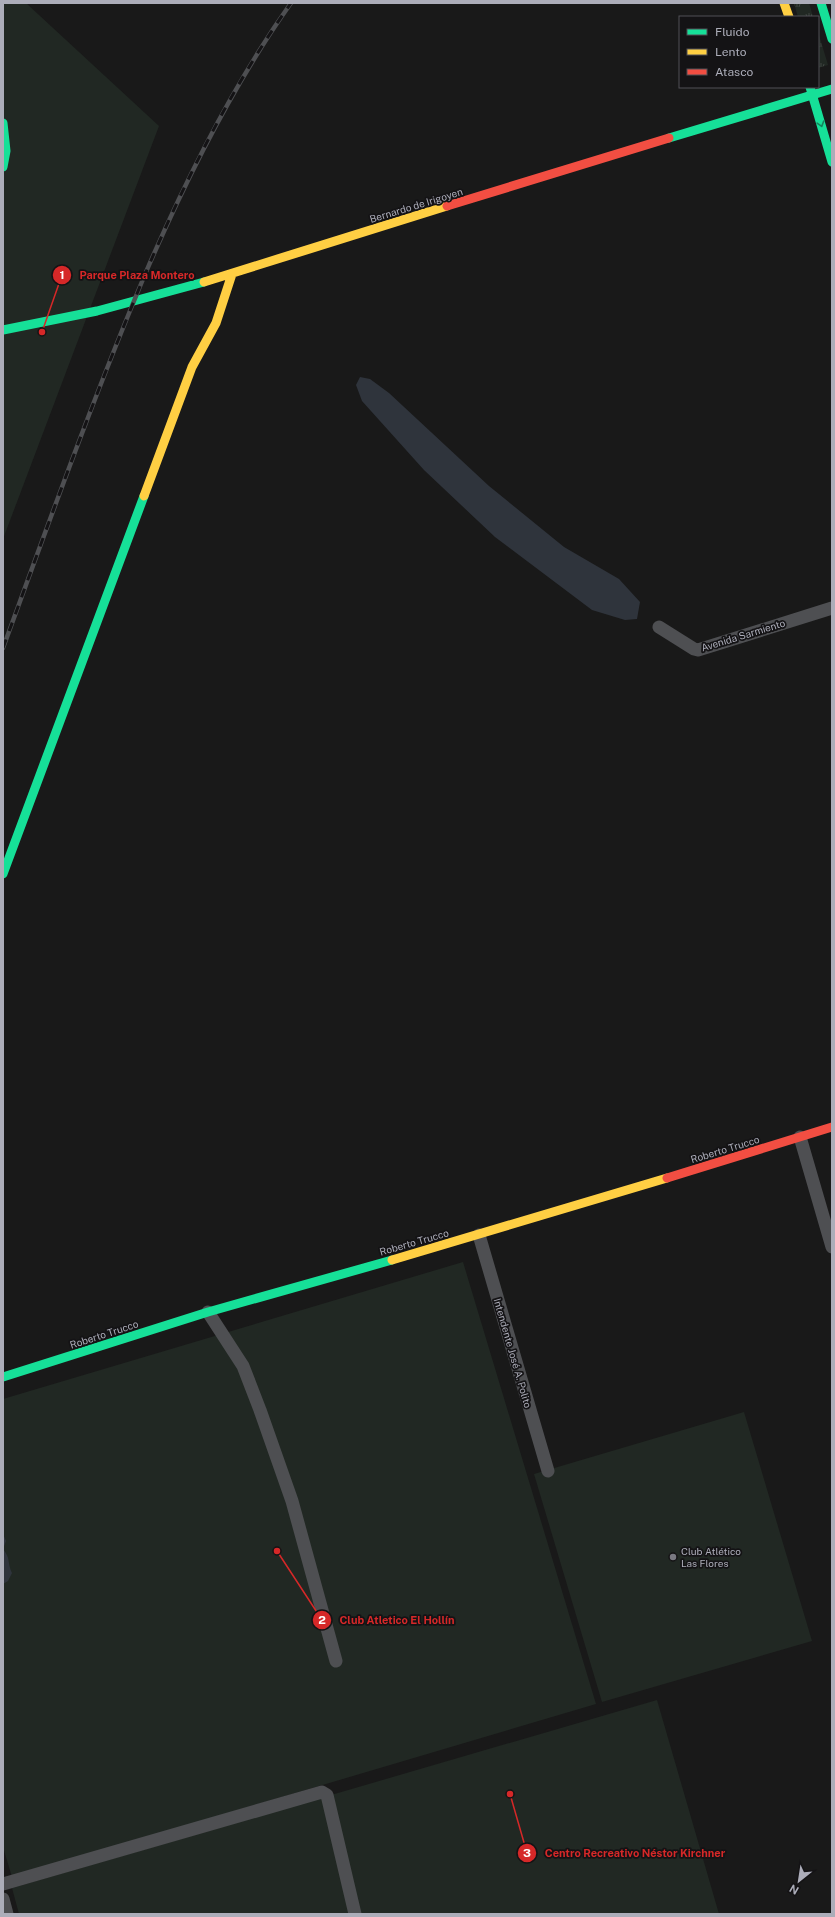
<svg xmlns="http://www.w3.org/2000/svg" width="835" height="1917" font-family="'Public Sans',sans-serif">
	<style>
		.grass { fill: url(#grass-tufts) }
		.park { fill: #212823 }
		.water { fill: #2f343c }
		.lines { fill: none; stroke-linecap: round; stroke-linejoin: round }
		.street { stroke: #4e4f52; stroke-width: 13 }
		.fast { stroke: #16e098; stroke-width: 9 }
		.slow { stroke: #ffcf43; stroke-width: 9 }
		.jam { stroke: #f24e42; stroke-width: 9 }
		.rail-casing { stroke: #4e4f52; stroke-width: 4.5 }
		.rail { stroke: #141315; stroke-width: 3; stroke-dasharray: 9; stroke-linecap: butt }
		.oneway { stroke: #15845d }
		.poi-dot { fill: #797981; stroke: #141315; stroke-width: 1.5 }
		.labels { text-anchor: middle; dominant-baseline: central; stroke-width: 3.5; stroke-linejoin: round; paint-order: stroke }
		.street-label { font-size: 10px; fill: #acadb9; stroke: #141315 }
		.poi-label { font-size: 10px; fill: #acadb9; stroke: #141315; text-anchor: start }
		.leader { fill: none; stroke: #d62828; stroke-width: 1.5 }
		.callout-dot { fill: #d62828; stroke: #141315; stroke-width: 1.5 }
		.mark-label { font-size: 12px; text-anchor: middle; font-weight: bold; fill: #fff }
		.callout-label { font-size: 11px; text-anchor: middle; font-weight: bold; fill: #d62828; stroke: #141315; stroke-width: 3.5; stroke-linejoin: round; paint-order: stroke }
	</style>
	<defs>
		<pattern id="grass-tufts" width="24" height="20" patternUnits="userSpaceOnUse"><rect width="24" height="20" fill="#212823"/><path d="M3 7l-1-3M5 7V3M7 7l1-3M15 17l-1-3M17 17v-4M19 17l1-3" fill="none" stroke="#3f4441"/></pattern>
	</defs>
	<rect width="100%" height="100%" fill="#191919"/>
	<!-- grass -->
	<path class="grass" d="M794,3H809L813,17H798Z
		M818,32L828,65L818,68Z"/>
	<!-- park -->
	<path class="park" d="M3,3H26L159,126L3,539Z
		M463,1262L596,1704L12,1877L3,1847V1399Z
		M744,1412L812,1641L602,1702L534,1474Z
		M657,1700L719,1914H19L12,1888Z"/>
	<!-- water -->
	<path class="water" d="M360,377L370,379L389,393L489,486L564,547L619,579L640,602L637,619L625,620L592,610L495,537L424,470L362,401L356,385Z
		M3,1534L6,1541L3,1549C11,1559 7,1562 12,1573L8,1581L3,1584Z"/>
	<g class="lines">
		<!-- street -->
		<path class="street" d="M659,627L694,649L698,650L832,608
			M800,1137L832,1247
			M479,1235L548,1471
			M208,1312L243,1366L260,1410L292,1501L336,1661
			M3,1884L322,1792L327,1795L355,1914
			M3,1899L7,1914"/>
		<!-- fast -->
		<path class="fast" d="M821,3L832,39
			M810,87L832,162
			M3,123L6,151L3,167
			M669,138L832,89
			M3,330L97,311L204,282
			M3,874L144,496
			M3,1377L208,1312L392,1260"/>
		<!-- slow -->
		<path class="slow" d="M784,3L789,17
			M204,282L447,206
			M144,496L192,367L216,323L232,274
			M392,1260L667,1178"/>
		<!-- jam -->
		<path class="jam" d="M447,206L669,138
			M667,1178L832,1127"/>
		<!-- rail casing -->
		<g class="rail-casing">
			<path id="rail" d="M3,648C49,522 94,396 146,272C186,179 232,86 291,3"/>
		</g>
		<!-- rail -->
		<use href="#rail" class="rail"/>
	</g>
	<!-- one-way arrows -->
	<defs><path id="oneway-chevron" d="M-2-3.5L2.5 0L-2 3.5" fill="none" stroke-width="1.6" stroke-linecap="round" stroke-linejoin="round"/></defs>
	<use class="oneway" href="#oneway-chevron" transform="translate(821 124) rotate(73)"/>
	<!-- markers -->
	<circle class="poi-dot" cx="673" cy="1557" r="4"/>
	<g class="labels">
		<!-- street labels -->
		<g class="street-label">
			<text transform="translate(416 205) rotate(-17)">Bernardo de Irigoyen</text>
			<text transform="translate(743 635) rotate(-17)">Avenida Sarmiento</text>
			<text transform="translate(725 1149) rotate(-17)">Roberto Trucco</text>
			<text transform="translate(414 1242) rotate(-16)">Roberto Trucco</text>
			<text transform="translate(104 1334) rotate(-18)">Roberto Trucco</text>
			<text transform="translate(513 1353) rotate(74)">Intendente José A. Polito</text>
		</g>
		<!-- poi labels -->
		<g class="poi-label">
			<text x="681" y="1551">Club Atlético<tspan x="681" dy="12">Las Flores</tspan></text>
		</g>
	</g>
	<!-- callouts -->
	<path class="leader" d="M42 332L62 275M277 1551L322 1620M510 1794L527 1853"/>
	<g class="callout-dot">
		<circle cx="42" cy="332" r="4"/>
		<circle cx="277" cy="1551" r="4"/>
		<circle cx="510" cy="1794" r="4"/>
		<circle cx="62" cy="275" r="10"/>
		<circle cx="322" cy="1620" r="10"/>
		<circle cx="527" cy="1853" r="10"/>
	</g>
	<g class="mark-label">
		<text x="62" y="279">1</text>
		<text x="322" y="1624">2</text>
		<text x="527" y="1857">3</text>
	</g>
	<g class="callout-label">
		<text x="137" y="279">Parque Plaza Montero</text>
		<text x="397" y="1624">Club Atletico El Hollín</text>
		<text x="635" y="1857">Centro Recreativo Néstor Kirchner</text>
	</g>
	<!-- border -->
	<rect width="835" height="1917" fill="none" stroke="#acadb9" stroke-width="8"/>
	<!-- legend -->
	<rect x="679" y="16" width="140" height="72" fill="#141315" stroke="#515157"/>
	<rect x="687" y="29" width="20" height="6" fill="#16e098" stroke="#515157"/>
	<text x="715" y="36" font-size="12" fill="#acadb9">Fluido</text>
	<rect x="687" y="49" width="20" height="6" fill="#ffcf43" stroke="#515157"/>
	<text x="715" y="56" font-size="12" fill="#acadb9">Lento</text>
	<rect x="687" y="69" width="20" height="6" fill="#f24e42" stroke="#515157"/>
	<text x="715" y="76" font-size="12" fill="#acadb9">Atasco</text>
	<!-- north arrow -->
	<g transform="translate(799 1881) rotate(210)" stroke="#141315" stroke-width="3" paint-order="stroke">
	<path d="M0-3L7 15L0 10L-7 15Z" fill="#acadb9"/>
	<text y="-6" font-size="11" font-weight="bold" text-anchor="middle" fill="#acadb9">N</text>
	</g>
</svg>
